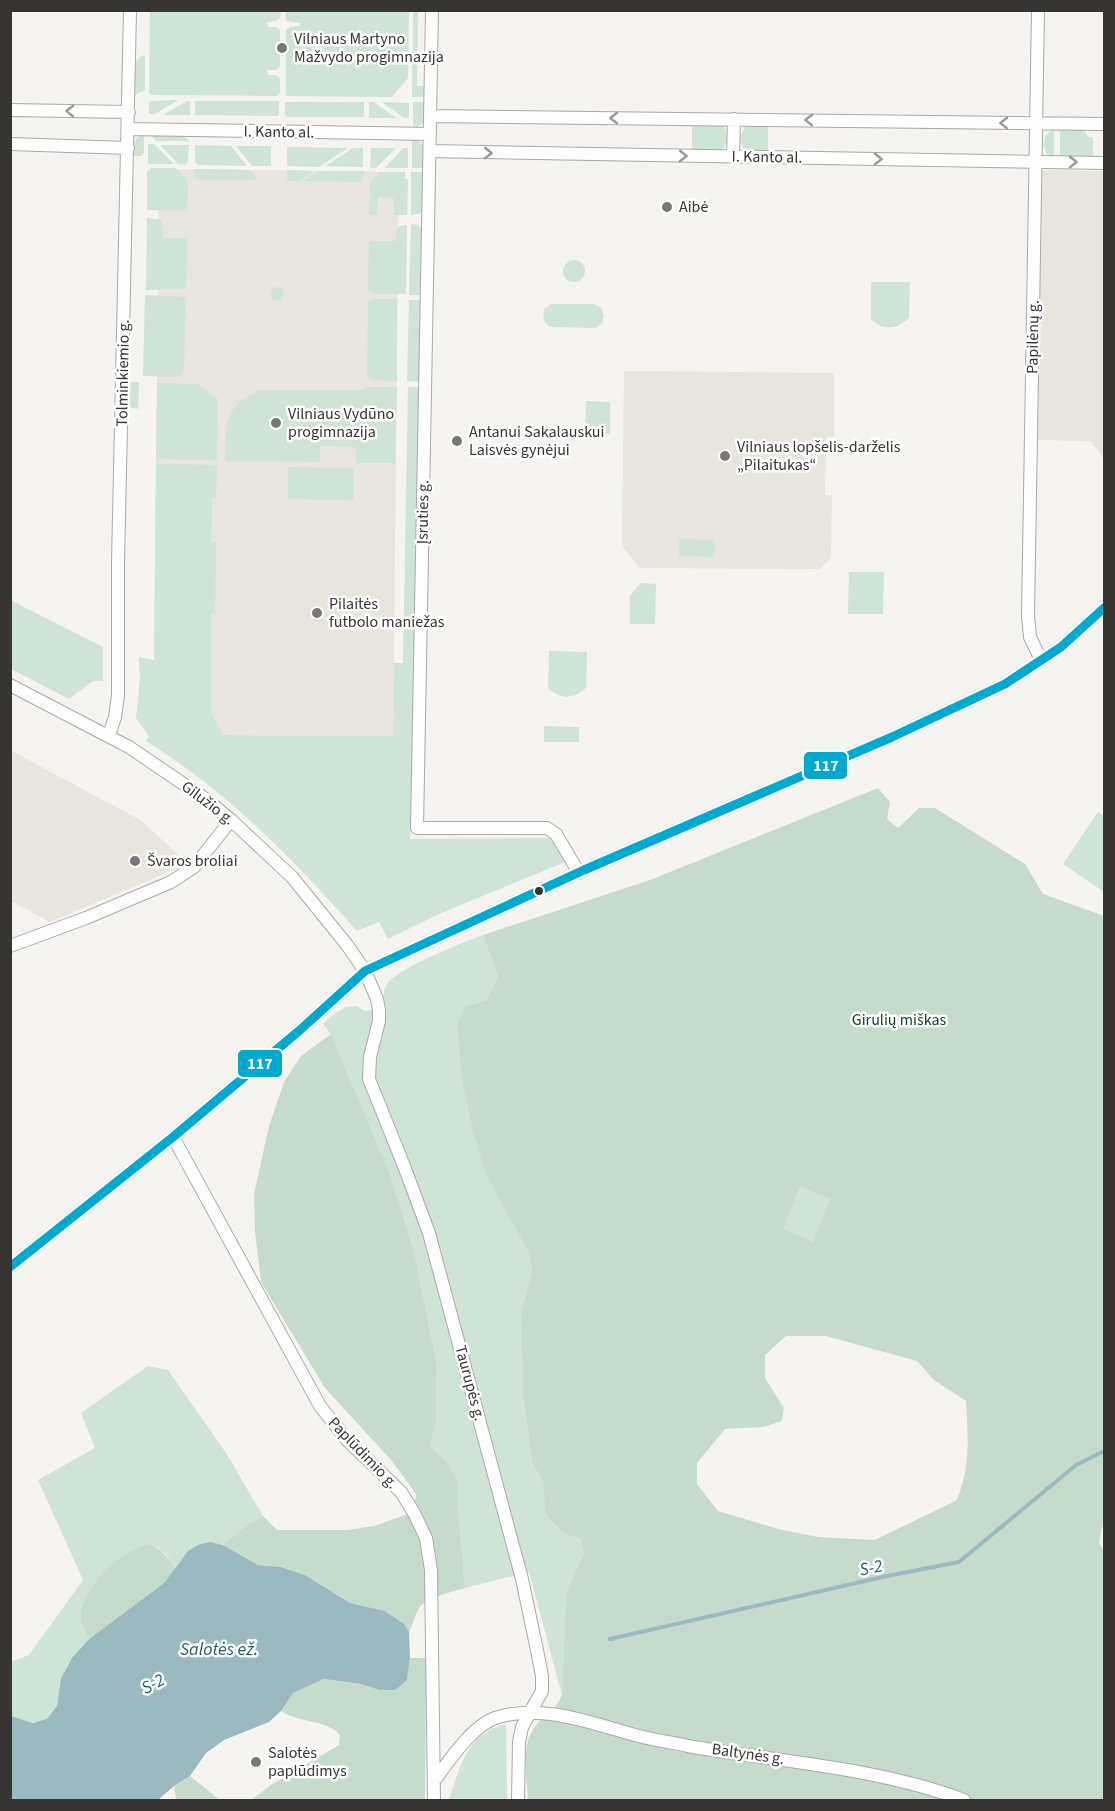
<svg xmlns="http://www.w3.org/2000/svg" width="1115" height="1811" font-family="'Source Sans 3',sans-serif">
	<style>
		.built { fill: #e7e5dd }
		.green { fill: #cfe3d6 }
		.forest { fill: #c7dbcd; fill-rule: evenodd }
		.water { fill: #9ababf }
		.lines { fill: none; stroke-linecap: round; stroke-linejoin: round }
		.stream { stroke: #9ababf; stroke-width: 4 }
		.street-casing { stroke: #aaaaa8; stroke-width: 14 }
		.street { stroke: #fefdfd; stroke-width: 12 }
		.bus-1-casing { stroke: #fff; stroke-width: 14 }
		.bus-1 { stroke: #00a9ce; stroke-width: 9 }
		.oneway { stroke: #9a9998 }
		.poi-dot { fill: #797876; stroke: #fff; stroke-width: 2 }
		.bus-dot { fill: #363534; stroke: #fff; stroke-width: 2 }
		.labels { text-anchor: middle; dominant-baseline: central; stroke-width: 5; stroke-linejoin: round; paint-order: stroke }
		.poi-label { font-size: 16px; fill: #363534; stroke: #fff; text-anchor: start }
		.street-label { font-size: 16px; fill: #363534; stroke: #fff }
		.park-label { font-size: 16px; fill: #0f3e27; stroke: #fff }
		.water-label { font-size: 18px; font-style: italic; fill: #215f6a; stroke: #fff }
		.line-badge { stroke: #fff; stroke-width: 2 }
		.badge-label { font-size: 16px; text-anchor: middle; font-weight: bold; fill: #fff }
	</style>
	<rect width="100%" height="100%" fill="#f5f4f1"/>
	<!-- built -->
	<path class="built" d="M195,169L399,172L393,736L223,735L211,712L210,661H154L159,170Z
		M1048,170L1104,171V460L1091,441L1038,440L1041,175L1043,171Z
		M624,371L834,373V437H826L825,495H832L831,558L819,569L640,568L622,546Z
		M10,750L142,821L188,864L50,922L11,901Z"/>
	<!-- green -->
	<path class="green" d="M150,11H281L280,18L276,21L267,22L268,27H276L280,30V66L277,70H267L268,75H276L280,79V93L277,96L151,95L149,92Z
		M286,11H409L408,78L392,97L287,96L286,94V30L290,27L300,26V23L286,21Z
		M413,11H418L417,86H424V97H412Z
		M145,55V90L135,95C135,82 130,58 145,55Z
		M178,100L155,114H149V103L151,101Z
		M187,101H190V115H163Z
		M195,101H279V114L277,116L195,115Z
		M285,102H364V117H287L285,114Z
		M369,102H374L396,118H369Z
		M382,102L409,103V118H404Z
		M413,102H426C425,114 428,126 413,127Z
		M692,123L723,125L728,136V141L722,151H692Z
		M768,124V153L745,152L739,139L746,125Z
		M1054,129V157L1047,154L1043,145L1046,135Z
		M1060,129H1084L1087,136L1093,138V159H1060Z
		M144,135V153L141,156H133C134,146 133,136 144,135Z
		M151,135H181L190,141H156Z
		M412,140H418L424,146L423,168H412Z
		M148,144H154L174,164H148Z
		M160,145H189L188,162L185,165L178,164Z
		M195,145L231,146L247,166L198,165L195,162Z
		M236,146H271V166H252Z
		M287,147L348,148L319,167L287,166Z
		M353,148H363V167L325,166Z
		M371,148H396L376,168H370Z
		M403,148H408V168H385Z
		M151,168H176L188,180L187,211L147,210V172Z
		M195,169L250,170L258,180H197L195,178Z
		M287,170L313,171L299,181H287Z
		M319,171H364V177L360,182L304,181Z
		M380,172H405V179H408L407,215H394V198L378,197L377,215H369L370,183Z
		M411,172H423V209L419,214L411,215Z
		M147,218L162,220L163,238H187L186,289L146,290Z
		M411,224L418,225L422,231L421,295H409Z
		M407,225L406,294H373L368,289L369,241H396V230L400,226Z
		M563 271a11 11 0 1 1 22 0a11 11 0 1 1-22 0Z
		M871,282H910L909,318C897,330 883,331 871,319Z
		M270 294a7 7 0 1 1 14 0a7 7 0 1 1-14 0Z
		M145,295L186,297L184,371L179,377L143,376Z
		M372,299H397V381L371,380L367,376L368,302Z
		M409,300H421L420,382L407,381Z
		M551,304H594L601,308L604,316L602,324L595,328L550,327C543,322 543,318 544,309Z
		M129,382H139L138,409L132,408L129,404Z
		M157,383L197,384L218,399L217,460L156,459Z
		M369,387H397L395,463H356V447L320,446V462L225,461C226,425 223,406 260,390H361Z
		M408,387H420L410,839L552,838L565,862L439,914L388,939L379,922L357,931C294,860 227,791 146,741L149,736L136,718L140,679L139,657L154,660L156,464L217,465L216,498H212L211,541L216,542L215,613L211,614V712L223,735L393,736L394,663H403Z
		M586,401L610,402V434L585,433Z
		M288,467L354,468V500L288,499Z
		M679,539L715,540L714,557L679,556Z
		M849,572H884L883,614H848Z
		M641,583L656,584L655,624H630V596Z
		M10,600L103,647V681H93L69,699L11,669Z
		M549,651L587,652L586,688C574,699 560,700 548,688Z
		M544,726L579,727V742H544Z
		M1098,812L1104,816V892L1063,864Z
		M483,935L498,977L486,1001L457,1024L461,1076L471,1124L510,1215L528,1251L532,1272L521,1311L523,1396L532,1462L543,1482L545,1514L564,1534L580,1539L584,1553L566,1594L562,1695L529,1572L465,1588L458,1505V1481L446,1460L430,1446L436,1423L437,1365L414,1251L390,1174L331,1034L323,1024L337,1012L346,1007L356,1006L365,1011L385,1007C384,1000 382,991 387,984C398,968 462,943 483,935Z
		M800,1187L831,1199L813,1242L782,1230Z
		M148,1366L168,1370L228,1456L263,1516L248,1524L223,1545C197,1541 190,1548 175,1568L167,1555L157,1547L81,1625L89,1639C79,1650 67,1662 62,1677C58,1685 60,1696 57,1704C50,1730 28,1722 11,1716V1662L29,1655L83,1580L38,1480L95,1448L81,1413Z
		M506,1724L507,1800H449C460,1767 467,1733 506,1724Z"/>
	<!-- forest -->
	<path class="forest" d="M878,788L890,802L887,819L898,828L919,808H935L1025,864L1043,894L1104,916V1518L1099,1543L1104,1551V1800H528C527,1776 519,1743 538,1723C547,1714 557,1708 562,1695L566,1593L584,1553L580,1539L564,1534L545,1514L543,1482L532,1462L523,1396L521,1311L532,1272L528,1251L485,1172L471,1124L461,1076L457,1024L467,1006L486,1001L498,977L483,935L650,880ZM800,1187L830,1199L813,1242L783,1229ZM786,1336H826L917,1361L934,1380L966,1401C968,1437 971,1465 957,1500L875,1540L818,1537L782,1530L718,1511L697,1484V1463L725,1429L763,1427L782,1421L784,1408L765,1378V1355Z
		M331,1034L390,1174L414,1251L437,1365L436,1423L430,1446L446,1460L458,1481V1505L465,1588C451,1593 425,1596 418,1610C414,1617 413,1624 409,1632L404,1624L385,1611L350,1603L305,1575L281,1567L258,1565L223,1545L248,1524L263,1516L277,1530H348L374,1526L414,1512L416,1494L392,1461L325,1388L261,1282L255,1232L254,1194L269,1126L284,1082L301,1056Z
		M148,1545C162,1548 168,1557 175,1568L164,1583L89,1639C86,1633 82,1628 81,1622C78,1591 120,1550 148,1545Z
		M410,1658H426L425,1800H251L271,1785L339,1745L340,1735C326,1719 298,1723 281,1711L293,1693L324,1679L361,1684L379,1690L407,1680Z
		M190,1776L220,1800H176L174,1786Z"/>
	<!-- water -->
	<path class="water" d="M210,1542L223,1545L258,1565L281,1567L305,1575L350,1603L385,1611L404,1624L409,1632L410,1658L407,1680L395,1690H379L361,1684L324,1679L293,1693L281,1711L269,1722L224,1740L206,1753L190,1776L174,1786L158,1800H11V1716L33,1723L47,1719L57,1706L61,1678L72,1658L89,1639L164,1583L188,1551L198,1545Z"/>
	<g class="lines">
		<!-- stream -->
		<path class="stream" d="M610,1639L887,1576L959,1562L1076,1465L1104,1451"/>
		<!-- street casing -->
		<g class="street-casing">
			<path id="street" d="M432,10L417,828H547L556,834L579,873
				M1038,10L1028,616L1030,637L1041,660
				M10,110L129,112
				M430,116L1104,124
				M128,129L430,134
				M10,144L128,148
				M430,151L1104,163
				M733,157L734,119
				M10,685L129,747L207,800L231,820L292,877L347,945L365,971L377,999L379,1010V1021L370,1057L369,1079L404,1166L429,1233L522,1579L538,1655L542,1676V1691L522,1727L519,1742L518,1800
				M109,735L115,717L118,695V563L130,10
				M10,946L86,918L171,882L194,867L231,820
				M173,1137L320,1406L347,1440L401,1492L414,1513L426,1538L431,1570L434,1800
				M10,1267L173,1137L300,1030L365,971L584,870L892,737L1005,684L1061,647L1104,608
				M434,1781C449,1761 473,1724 498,1717C544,1704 590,1723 635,1735C652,1740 671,1742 688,1746C780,1762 876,1767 964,1800"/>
		</g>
		<!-- street -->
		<use href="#street" class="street"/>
		<!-- bus-1 casing -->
		<g class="bus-1-casing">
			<path id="bus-1" d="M10,1267L173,1137L300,1030L365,971L584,870L892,737L1005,684L1061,647L1104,608"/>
		</g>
		<!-- bus-1 -->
		<use href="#bus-1" class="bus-1"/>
	</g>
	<!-- one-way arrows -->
	<defs><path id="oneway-chevron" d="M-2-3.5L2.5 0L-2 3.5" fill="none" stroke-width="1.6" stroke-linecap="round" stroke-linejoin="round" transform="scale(1.5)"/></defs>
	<g class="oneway">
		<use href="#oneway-chevron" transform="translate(70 111) rotate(-179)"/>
		<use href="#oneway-chevron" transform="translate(614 118) rotate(-180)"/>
		<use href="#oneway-chevron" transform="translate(809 120) rotate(-179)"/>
		<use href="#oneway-chevron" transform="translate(1004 123) rotate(-179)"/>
		<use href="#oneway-chevron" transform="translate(488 153) rotate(1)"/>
		<use href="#oneway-chevron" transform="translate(683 156) rotate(1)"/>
		<use href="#oneway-chevron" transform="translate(878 159) rotate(1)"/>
		<use href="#oneway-chevron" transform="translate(1073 162) rotate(1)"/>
	</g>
	<!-- markers -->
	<g class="poi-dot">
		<circle cx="282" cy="48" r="6"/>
		<circle cx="667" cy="207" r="6"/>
		<circle cx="276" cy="423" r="6"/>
		<circle cx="457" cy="441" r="6"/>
		<circle cx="725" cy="456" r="6"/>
		<circle cx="317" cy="613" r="6"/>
		<circle cx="135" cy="861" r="6"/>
		<circle cx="256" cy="1762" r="6"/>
	</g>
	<circle class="bus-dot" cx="539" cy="891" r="5"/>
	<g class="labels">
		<!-- poi labels -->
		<g class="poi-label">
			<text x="294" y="39">Vilniaus Martyno<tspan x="294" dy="18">Mažvydo progimnazija</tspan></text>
			<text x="679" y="207">Aibė</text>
			<text x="288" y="414">Vilniaus Vydūno<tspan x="288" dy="18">progimnazija</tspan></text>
			<text x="469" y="432">Antanui Sakalauskui<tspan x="469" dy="18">Laisvės gynėjui</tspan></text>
			<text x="737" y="447">Vilniaus lopšelis-darželis<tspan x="737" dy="18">„Pilaitukas“</tspan></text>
			<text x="329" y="604">Pilaitės<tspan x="329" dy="18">futbolo maniežas</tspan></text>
			<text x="147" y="861">Švaros broliai</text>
			<text x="268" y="1753">Salotės<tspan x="268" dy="18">paplūdimys</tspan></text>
		</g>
		<!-- street labels -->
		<g class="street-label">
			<text transform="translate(279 132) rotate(1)">I. Kanto al.</text>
			<text transform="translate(767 157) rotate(1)">I. Kanto al.</text>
			<text transform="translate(1033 337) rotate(-89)">Papilėnų g.</text>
			<text transform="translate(123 373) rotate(-89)">Tolminkiemio g.</text>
			<text transform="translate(423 512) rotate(-89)">Įsruties g.</text>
			<text transform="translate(208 803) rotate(37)">Gilužio g.</text>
			<text transform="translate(470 1383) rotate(75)">Taurupės g.</text>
			<text transform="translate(363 1453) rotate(46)">Paplūdimio g.</text>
			<text transform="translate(748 1754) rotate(8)">Baltynės g.</text>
		</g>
		<!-- park labels -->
		<g class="park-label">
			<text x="899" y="1020">Girulių miškas</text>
		</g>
		<!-- water labels -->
		<g class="water-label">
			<text transform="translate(871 1568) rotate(-12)">S-2</text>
			<text x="219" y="1649">Salotės ež.</text>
			<text transform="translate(153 1684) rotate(-29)">S-2</text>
		</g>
	</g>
	<g class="line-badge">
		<rect x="803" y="751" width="45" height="29" rx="6" fill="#00a9ce"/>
		<rect x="237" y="1049" width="46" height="29" rx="6" fill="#00a9ce"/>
	</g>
	<g class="badge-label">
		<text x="826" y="771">117</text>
		<text x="260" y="1069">117</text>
	</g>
	<!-- border -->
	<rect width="1115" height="1811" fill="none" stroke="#363534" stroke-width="24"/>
</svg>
